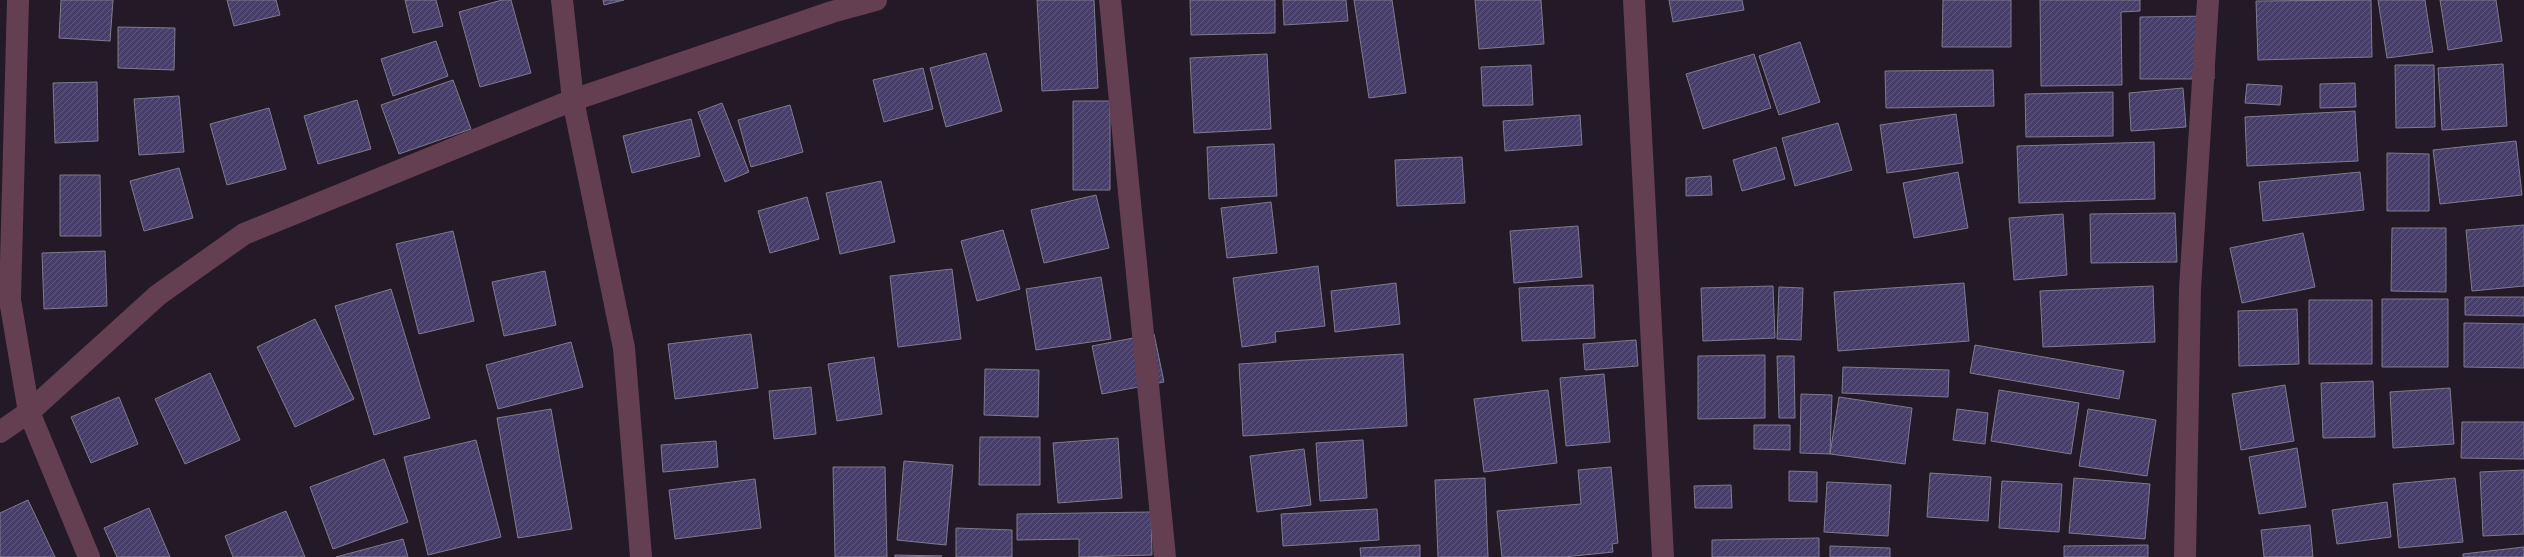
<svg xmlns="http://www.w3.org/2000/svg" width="2524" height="557" font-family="'Nunito Sans',sans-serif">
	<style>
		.building { fill: url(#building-hatch); stroke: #7e7b8e }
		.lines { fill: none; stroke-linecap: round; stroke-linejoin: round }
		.minor { stroke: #643f51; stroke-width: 22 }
		.tertiary { stroke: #643f51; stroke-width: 22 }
	</style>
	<defs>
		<pattern id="building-hatch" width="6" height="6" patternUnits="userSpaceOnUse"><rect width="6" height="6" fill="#473f69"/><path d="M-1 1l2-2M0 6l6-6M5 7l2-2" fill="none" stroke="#615a7e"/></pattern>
	</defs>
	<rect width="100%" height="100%" fill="#241926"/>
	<!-- building -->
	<path class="building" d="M61,0H113L110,41L59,38Z
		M227,0H276L280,15L234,26Z
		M405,0H436L443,26L413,33Z
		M502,0H511L531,73L480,87L459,12Z
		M603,0H624L604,5Z
		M1037,0H1094L1098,88L1042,91Z
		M1190,0H1275V33L1191,35Z
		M1283,0H1346L1348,21L1284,25Z
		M1354,0H1392L1406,93L1369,98Z
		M1475,0H1541L1544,44L1479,49Z
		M1669,0H1742L1744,10L1673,22Z
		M1943,0H2011V47H1942Z
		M2040,0H2140V11L2121,12L2122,85L2041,86Z
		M2371,0L2372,57L2258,60L2256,1Z
		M2378,0H2425L2433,52L2387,58Z
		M2440,0H2496L2502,41L2448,50Z
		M2213,16L2214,79H2140V17Z
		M118,27L175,28L174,70L118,68Z
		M436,41L448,76L393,96L381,59Z
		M1800,42L1820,102L1779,115L1759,56Z
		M986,53L1002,111L946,127L930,68Z
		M1267,54L1271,129L1194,133L1190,58Z
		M1754,54L1771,108L1703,129L1686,74Z
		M2503,64L2507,126L2442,130L2438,68Z
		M1531,65L1533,105L1483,106L1481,67Z
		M2395,65H2434L2435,127L2396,128Z
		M923,68L933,109L884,122L873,80Z
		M1993,70L1994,106L1886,108L1885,71Z
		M453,80L471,129L399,154L381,105Z
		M97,82L98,141L55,143L53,83Z
		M2355,83L2356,107L2320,108V84Z
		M2247,84L2282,86L2280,105L2245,103Z
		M2183,88L2186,127L2131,131L2129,93Z
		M2113,92V136L2026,137L2025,94Z
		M179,96L184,152L139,155L134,99Z
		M357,100L371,149L318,164L304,116Z
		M1073,101H1110V190H1073Z
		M722,103L749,172L725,182L698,112Z
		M790,105L803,152L751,167L738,120Z
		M269,108L286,169L227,185L210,124Z
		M2355,111L2358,161L2247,166L2245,117Z
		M1956,114L1963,163L1887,173L1880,125Z
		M1580,115L1582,145L1505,151L1503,121Z
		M691,119L700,156L632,173L623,136Z
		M1838,123L1852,170L1795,186L1782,138Z
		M2516,141L2522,195L2440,204L2433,150Z
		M2154,142L2155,199L2019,203L2017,146Z
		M1274,144L1277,196L1209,199L1207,147Z
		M1776,147L1785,179L1742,191L1733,160Z
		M2387,153L2429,154V211H2387Z
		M1462,157L1465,203L1397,206L1395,160Z
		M179,168L193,218L144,231L130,181Z
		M1958,172L1968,228L1914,238L1903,183Z
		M2360,172L2364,210L2263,221L2259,182Z
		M60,175H100L101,236H60Z
		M1711,176L1712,195L1686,196V178Z
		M881,181L895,242L840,254L826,193Z
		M1096,195L1109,248L1044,263L1031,210Z
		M807,197L819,239L770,253L758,211Z
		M1271,202L1277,253L1227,258L1221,208Z
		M2175,213L2177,262L2091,263L2090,214Z
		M2063,214L2067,275L2014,280L2009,218Z
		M2524,225V286L2472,291L2466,230Z
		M1578,226L1582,277L1514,283L1510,231Z
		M2392,228H2446V292L2391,291Z
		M1003,230L1020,289L977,301L961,241Z
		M453,231L474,321L419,334L396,244Z
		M2303,233L2315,287L2242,303L2230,248Z
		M105,251L107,306L44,309L42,253Z
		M1318,266L1325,326L1275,332L1276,342L1242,347L1233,278Z
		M952,269L961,339L898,347L890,276Z
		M545,271L556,325L504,336L492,282Z
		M1101,277L1111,339L1036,350L1026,289Z
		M1396,283L1400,324L1335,332L1331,291Z
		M1964,283L1969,341L1838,351L1834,292Z
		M1593,285L1595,338L1522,341L1519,288Z
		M1773,286L1775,338L1703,341L1701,288Z
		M2153,286L2155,342L2043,347L2040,291Z
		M1779,287L1803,288L1801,340L1777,339Z
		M391,289L430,418L374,435L335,306Z
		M2465,297H2524V316L2465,315Z
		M2382,299H2448V367H2382Z
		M2309,300H2372V364H2309Z
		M2297,309L2299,364L2239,366L2238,311Z
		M315,319L354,399L295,427L257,347Z
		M2464,323L2524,324V368L2464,367Z
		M751,334L758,388L675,399L668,344Z
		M1154,334L1164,382L1102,394L1092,346Z
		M1636,340L1638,366L1585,370L1583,344Z
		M571,342L583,387L498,409L486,365Z
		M1975,345L2124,371L2119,399L1970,373Z
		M1403,354L1407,426L1243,436L1239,364Z
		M1765,355V418L1698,419V356Z
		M1777,356H1794L1795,418H1779Z
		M874,357L882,414L837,421L828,364Z
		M1843,367L1949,370L1948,397L1842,393Z
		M985,369L1039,370L1038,417L984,415Z
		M210,373L240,440L185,464L155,399Z
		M1604,374L1610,442L1566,446L1560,378Z
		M2373,381L2375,437L2323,438L2321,383Z
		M2285,385L2294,441L2241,450L2232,394Z
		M811,387L816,434L774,439L769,391Z
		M2450,388L2454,444L2393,448L2390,392Z
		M1548,390L1557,463L1484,472L1474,399Z
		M1999,390L2079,403L2071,454L1991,441Z
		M1801,394L1832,395L1830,454L1800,453Z
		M119,397L138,444L91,463L71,417Z
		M1839,397L1912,408L1905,464L1830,454Z
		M551,409L572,529L518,538L497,418Z
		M1957,409L1988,413L1985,444L1953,440Z
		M2088,409L2156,420L2147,476L2079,466Z
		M2462,422H2524V459L2461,458Z
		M1754,425H1790V450L1754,449Z
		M980,437H1040V485H979Z
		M1118,438L1122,498L1058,503L1053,443Z
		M476,440L501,537L428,555L404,457Z
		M1363,440L1367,498L1320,501L1316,443Z
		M716,441L718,467L663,472L661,445Z
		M2297,448L2306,507L2259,514L2249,457Z
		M1304,449L1311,505L1257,512L1250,456Z
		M384,459L408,522L333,549L310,487Z
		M904,461L953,465L946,545L897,540Z
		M833,467H885L887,557H835Z
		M1611,467L1618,543L1612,544L1613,552L1564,557H1502L1497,511L1581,504L1578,470Z
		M2524,470V534L2483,536L2480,472Z
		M1789,471L1817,472V502L1789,501Z
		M1930,473L1991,477L1988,521L1927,517Z
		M1485,478L1488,557H1438L1435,480Z
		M2074,478L2150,484L2145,539L2069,533Z
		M2455,478L2463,542L2399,548L2393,484Z
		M755,479L761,528L675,539L669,490Z
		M2002,481L2062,484L2059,532L1999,528Z
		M1827,482L1891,485L1888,536L1824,532Z
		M1731,485L1732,508H1695L1694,486Z
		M28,500L55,557H0V513Z
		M2387,502L2391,537L2337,544L2332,510Z
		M149,508L170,557H117L104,528Z
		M1377,509L1379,540L1283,546L1281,514Z
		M286,511L305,557H233L225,536Z
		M1151,512L1152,555L1079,557V539L1017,540V514Z
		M2310,525L2313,557H2264L2261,530Z
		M956,528L1012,530V557H956Z
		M1819,538V557H1712V540Z
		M403,539L408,557H336Z
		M1420,545V557H1361L1360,548Z
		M2148,545V557H2064V546Z
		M1830,546L1890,548V557H1830Z
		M2524,547V557H2463V554Z
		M895,555L942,556L895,557Z"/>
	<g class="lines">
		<!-- minor -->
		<path class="minor" d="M18,0L10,300L29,412L89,557
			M562,0L573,100L624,348L641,557
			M1634,0L1663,557
			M2185,557L2190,289L2208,0"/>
		<!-- tertiary -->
		<path class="tertiary" d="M1110,0L1165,557
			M0,432L29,412L158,295L244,234L573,100L832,12L876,0"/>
	</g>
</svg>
